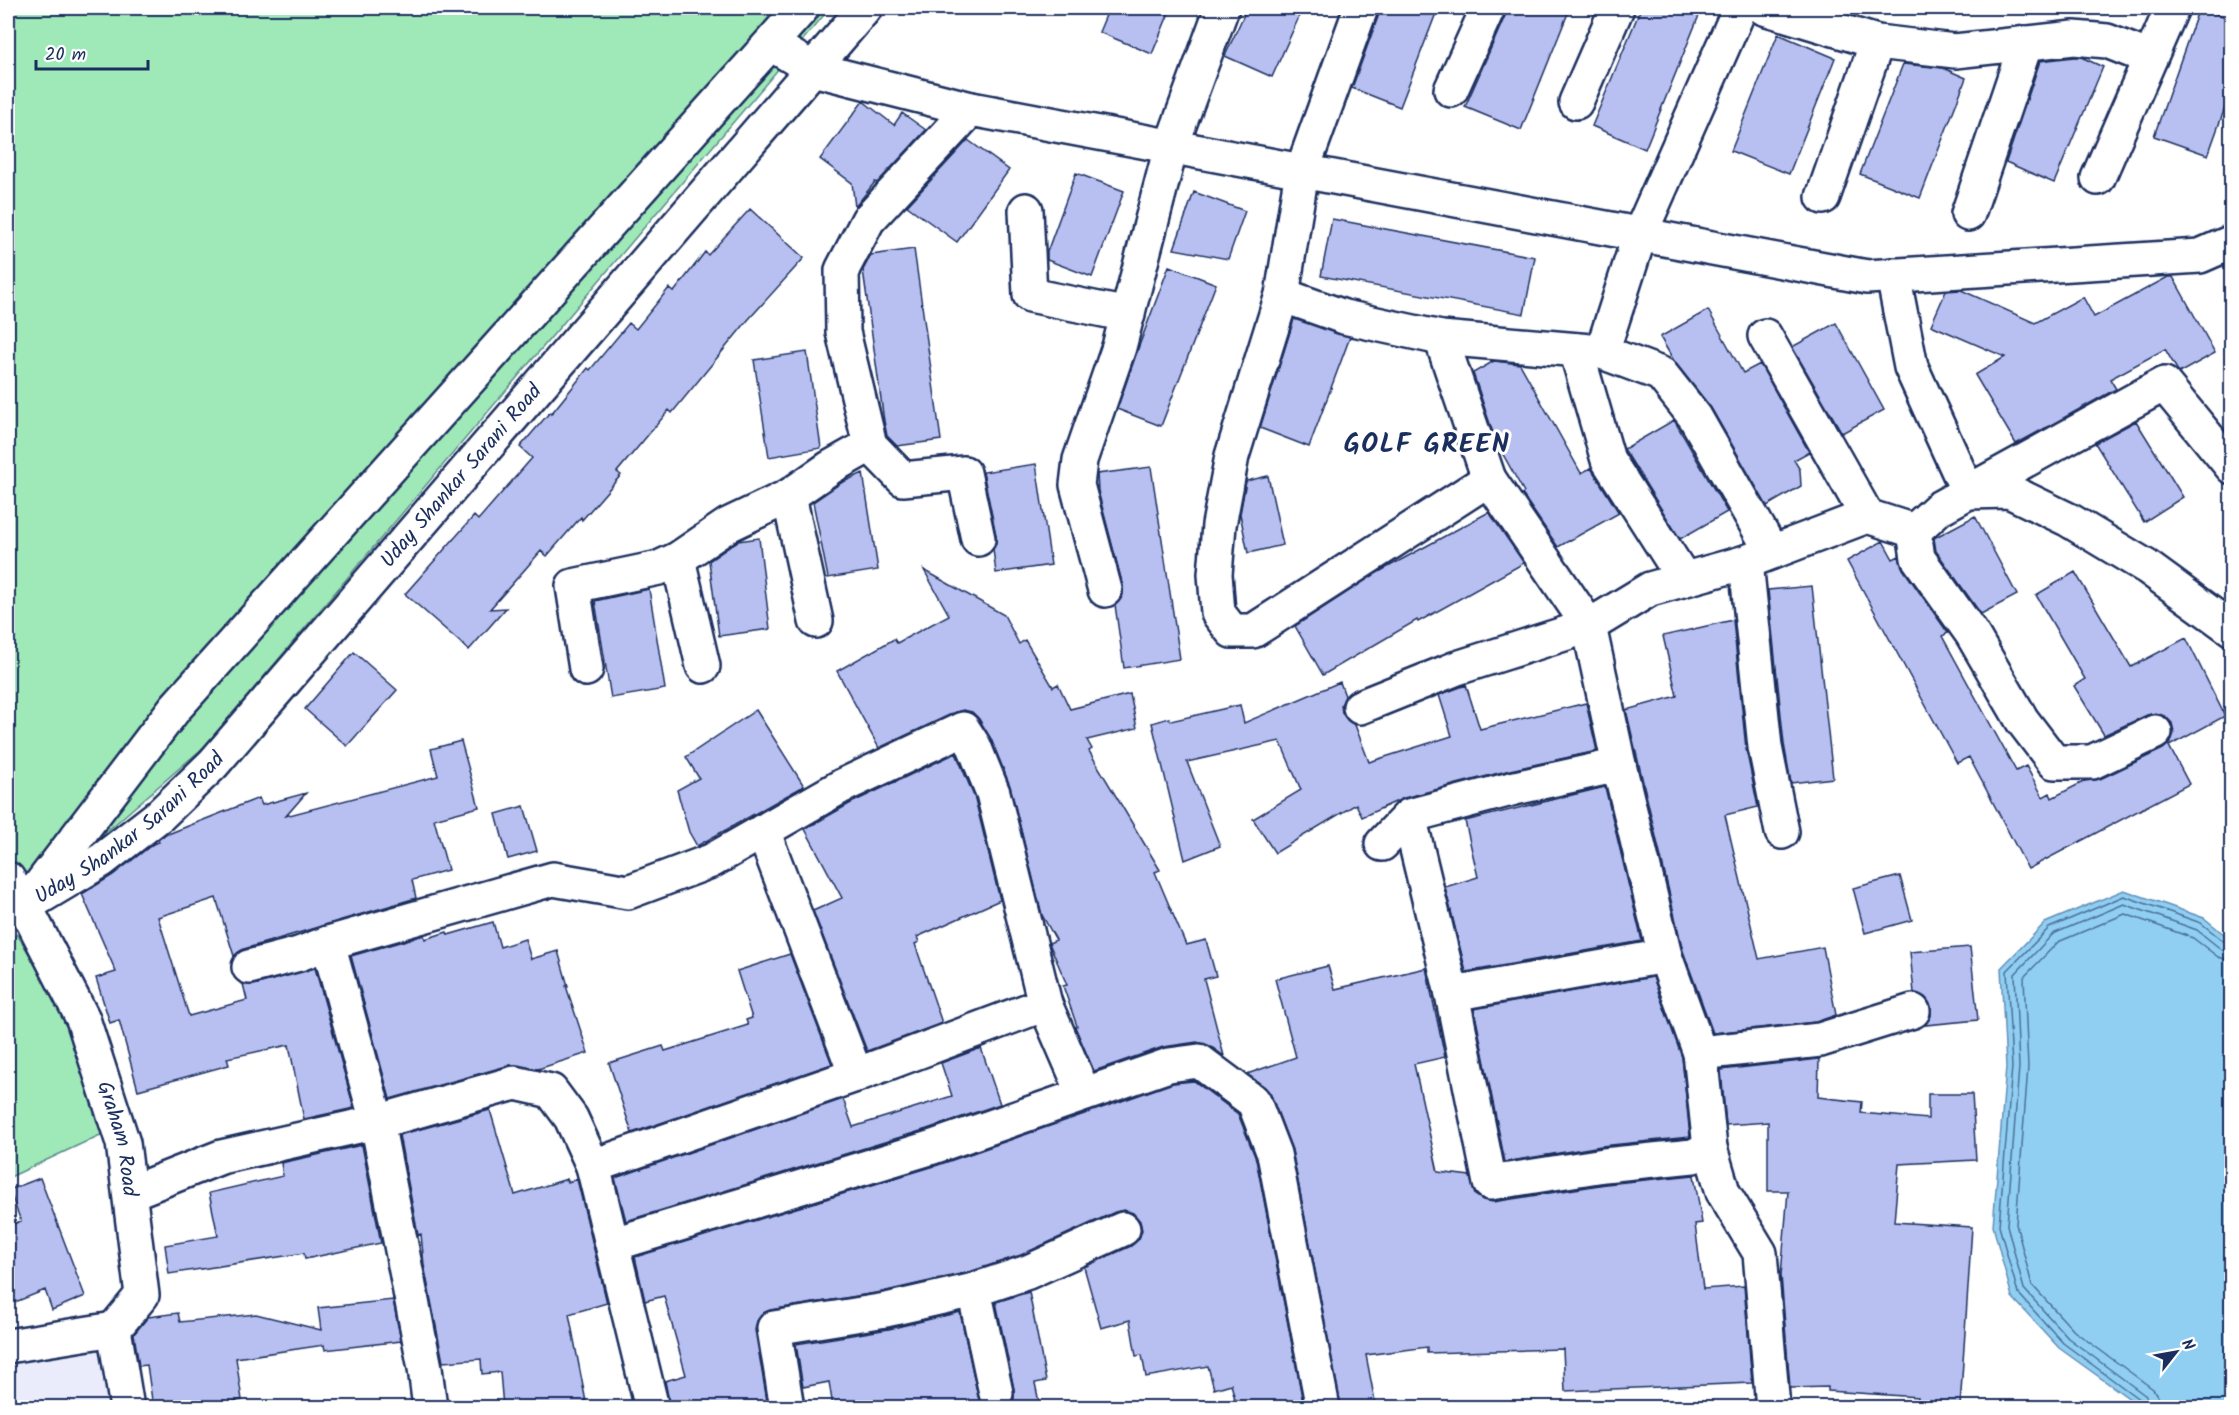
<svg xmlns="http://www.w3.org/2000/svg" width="2239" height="1415" font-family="Kalam,sans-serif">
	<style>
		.built { fill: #eaecfb }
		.green { fill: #9fe9b8; stroke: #5d8c8b; stroke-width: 1.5 }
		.water { fill: #91cff2; stroke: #628fb7; stroke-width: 1.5 }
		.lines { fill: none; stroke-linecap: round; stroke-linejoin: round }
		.shore { stroke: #4a6f99; stroke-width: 1.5 }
		.building { fill: #b8c0f1; stroke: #1b2f5e; stroke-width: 1.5 }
		.minor-casing { stroke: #1b2f5e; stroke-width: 38 }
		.minor { stroke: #fff; stroke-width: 33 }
		.labels { text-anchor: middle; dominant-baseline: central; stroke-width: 6; stroke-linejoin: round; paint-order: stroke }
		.street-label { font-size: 21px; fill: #1b2f5e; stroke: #fff }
		.district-label { font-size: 27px; font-weight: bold; letter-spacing: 1.5px; fill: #1b2f5e; stroke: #fff }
	</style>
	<rect width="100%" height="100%" fill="#fff"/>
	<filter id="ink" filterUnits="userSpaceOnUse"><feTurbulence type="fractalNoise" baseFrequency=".0167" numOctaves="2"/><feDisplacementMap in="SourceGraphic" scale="12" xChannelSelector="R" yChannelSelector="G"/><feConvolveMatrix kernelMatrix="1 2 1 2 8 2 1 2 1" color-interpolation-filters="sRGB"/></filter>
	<g filter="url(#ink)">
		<!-- built -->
		<path class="built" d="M104,1339L115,1407L8,1408V1355Z"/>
		<!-- green -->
		<path class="green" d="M8,8H830L205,746L22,905L8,861Z
			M17,934L70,1021L111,1130L8,1178V944Z"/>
		<!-- water -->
		<path class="water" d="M2124,890L2204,918L2231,940V1407H2141L2059,1348L2012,1297L1993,1226L2006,1067L2001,968L2045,923Z"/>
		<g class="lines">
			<!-- shore -->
			<path class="shore" d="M2143,1408L2140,1400L2063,1343L2018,1293L1999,1226L2012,1067L2007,971L2049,928L2124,896L2201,923L2226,943L2232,944
				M2150,1408L2146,1396L2068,1338L2024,1289L2007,1225L2019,1067L2015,974L2053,934L2124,904L2197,930L2222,950L2232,952
				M2159,1408L2158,1397L2153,1389L2074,1331L2032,1285L2016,1224L2028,1067L2024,977L2058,942L2125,914L2193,938L2218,957L2232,961"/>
		</g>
		<!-- building -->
		<path class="building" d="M1109,8H1171L1152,54L1099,32Z
			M1247,8H1303L1272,77L1225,56Z
			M1379,8H1438L1400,107L1352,88L1379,14Z
			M1507,8H1570L1521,130L1465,107L1505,16Z
			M1641,8H1702L1645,149L1592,126Z
			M2199,8L2232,19V88L2208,155L2154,136Z
			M1778,34L1835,58L1789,174L1731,151Z
			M2074,57H2081L2103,67L2054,183L2006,162L2040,61Z
			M1903,64L1943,68L1966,78L1920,198L1860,174Z
			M863,101L894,125L902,113L926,130L877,183L875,182L855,207L852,183L820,159Z
			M968,140L1009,170L957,242L907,206Z
			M1076,173L1124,191L1092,277L1047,260V252Z
			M1194,192L1245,211L1228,259L1174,249Z
			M750,209L804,258L748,320L672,413L669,410L617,472L621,475L582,520L581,517L547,556L541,551L490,609L506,608L469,650L405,594L474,516L478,520L532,458L520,447L550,412L551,414L588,368L590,370L629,323L636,329L669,288L674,292L705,252L708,255Z
			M1332,219L1535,257L1524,314L1321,276Z
			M914,249L941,440L897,446L887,436L884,421L863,270L871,255Z
			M1169,266L1216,284L1161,426L1117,409L1139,346Z
			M2168,277H2173L2215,353L2179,373L2165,349L2110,379L2116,389L2016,444L1975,375L2005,357L1931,325L1946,291L1961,290L2035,323L2083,297L2094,317Z
			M1708,310L1743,373L1760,364L1809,452L1794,460L1800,470L1801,486L1767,506L1711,408L1674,361L1660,337Z
			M1294,319L1350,337L1309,447L1260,428Z
			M1836,323L1884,410L1842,433L1792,347Z
			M807,352L821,448L769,457L754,360Z
			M1494,361L1520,364L1581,473L1591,468L1619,513L1558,547L1522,494L1524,492L1496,442L1473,373Z
			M1674,420L1727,512L1680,539L1624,449Z
			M2136,421L2183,497L2144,522L2095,443Z
			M1036,464L1051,565L996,573L993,549L996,544V535L983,472Z
			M1151,467L1180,659L1124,668L1115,605L1123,595V586L1098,491L1097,474Z
			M863,473L878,570L828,578L813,502L841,483Z
			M1268,476L1283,545L1248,553L1240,514L1246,481Z
			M1489,512L1524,563L1418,622L1417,620L1323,675L1295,626L1375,574Z
			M1975,516L2017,595L1981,614L1936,551L1934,538Z
			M759,538L770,629L719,636L709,561L738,541Z
			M1883,541L1893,559L1899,556L1903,569L1948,633L1942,636L2016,771L2026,766L2043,797L2050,793L2052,798L2085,781L2100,779L2163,749L2171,742L2174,733L2172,723L2166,717L2156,713L2147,715L2104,735L2074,686L2085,679L2036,595L2075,572L2131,667L2186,638L2225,716L2169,746L2189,784L2028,869L1969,757L1957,763L1847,561Z
			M924,570L1004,615L1019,644L1025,640L1053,687L1058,684L1070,709L1130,694L1137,728L1087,740L1092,749L1089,751L1160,870L1155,872L1186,945L1206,940L1216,976L1204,979L1224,1056L1210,1046L1197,1042L1163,1047L1094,1071L1075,1027L1077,1026L1063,986L1067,985L1049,943L1056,940L1042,915L1010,786L991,739L979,719L972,712L963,710L956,712L879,748L837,671L894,639L897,643L949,615Z
			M1812,586L1833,778L1791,783L1784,744L1768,590Z
			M649,589L665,689L611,698L595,601Z
			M1733,620L1746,749L1758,807L1725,815L1759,959L1823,947L1836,1015L1816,1022L1713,1033L1683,951L1626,710L1677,696L1663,636Z
			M354,652L397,690L347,746L305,709Z
			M1340,682L1345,696L1341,705L1342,713L1348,721L1355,725L1369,762L1452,736L1439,695L1466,685L1480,729L1586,703L1597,751L1510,770L1404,798L1362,817L1356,804L1275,853L1253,819L1301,790L1280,741L1187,762L1220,846L1185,860L1152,723L1169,718L1171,721L1240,705L1244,723Z
			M756,710L804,786L697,846L689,832L677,790L699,778L686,757Z
			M461,741L479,807L434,819L448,870L412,880L416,898L244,949L234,956L216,898L158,917L189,1016L247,1000L243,984L254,985L315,968L354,1108L304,1119L289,1045L227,1058L229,1065L138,1090L119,1020L110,1023L96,978L116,972L82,894L113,875L153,844L159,842L158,840L163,836L259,798L262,805L306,793L286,816L438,776L431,749Z
			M956,753L975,799L1000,900L917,937L919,942L915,944L942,1023L867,1051L813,911L842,898L805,829L851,803Z
			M1605,787L1642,941L1466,972L1445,887L1478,877L1465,821Z
			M524,806L537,851L508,859L496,814Z
			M1900,876L1912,920L1865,933L1853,888Z
			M493,922L500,947L525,939L531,959L558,951L568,986H566L588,1053L538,1069L510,1065L390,1099L351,956L424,935L425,939L447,932L448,935Z
			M1970,947L1978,1020L1925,1025L1931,1016V1006L1925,997L1914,993L1910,952Z
			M790,954L832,1064L632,1133L609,1063L663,1046L665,1051L748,1025L746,1020L752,1018L737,971Z
			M1328,966L1335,989L1426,968L1445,1057L1414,1064L1438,1172L1470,1176L1475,1195L1483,1200L1493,1202L1606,1184L1694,1175L1702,1223L1695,1224L1703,1289L1744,1286L1752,1383L1565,1391L1563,1349L1427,1353V1347L1366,1355L1376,1407H1341L1292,1150L1271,1095L1265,1087L1247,1074L1296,1057L1275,979Z
			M1653,977L1682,1057L1690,1137L1601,1146L1505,1162L1474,1009Z
			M981,1048L1000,1104L927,1129L626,1221L615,1178L843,1099L853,1127L952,1096L941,1063Z
			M1819,1059L1818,1097L1862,1102L1861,1113L1928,1119V1094H1972L1976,1160L1899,1164L1894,1222L1972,1227L1960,1407H1918V1397L1828,1391V1387L1790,1388L1781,1275L1788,1191H1768V1122L1726,1125L1721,1070Z
			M1194,1081L1238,1114L1256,1159L1304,1407H1237L1231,1384L1214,1389L1208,1366L1146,1377L1142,1355L1136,1356L1130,1320L1101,1328L1084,1267L1131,1246L1139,1239L1142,1230L1140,1221L1133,1213L1124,1210L1115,1212L1021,1255L969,1272L882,1292L770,1310L763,1313L757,1321L755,1330L768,1407H670L665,1381L686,1375L664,1296L645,1301L635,1257L938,1165L1173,1083Z
			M490,1110L515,1195L567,1179L568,1182L577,1179L607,1303L569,1314L587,1407H503L500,1372L482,1374L481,1359L443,1362L424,1265L421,1234L418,1235L399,1135Z
			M362,1145L381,1243L305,1259L304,1253L169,1274L165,1245L218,1236L209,1193L283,1176L281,1163Z
			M40,1178L85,1296L52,1310L45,1290L8,1305V1226L21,1221L9,1190Z
			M1029,1292L1046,1381L1035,1383L1040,1407H1008L1014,1399V1389L996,1302Z
			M393,1300L401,1341L325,1350L324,1345L236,1358L242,1400L195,1407H153L147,1365L139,1366L134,1334L148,1317L178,1313L180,1322L256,1314L321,1330L318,1308Z
			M960,1312L978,1397L985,1407H833L829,1382L803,1387L796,1344L889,1329Z"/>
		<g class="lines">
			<!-- minor casing -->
			<g class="minor-casing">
				<g id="minor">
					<path d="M1764,8L1877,42L1955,51L2074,38L2107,41L2150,58"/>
					<path d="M771,44L813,69L971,109L1867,277L2200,256L2232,242"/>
					<path d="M1451,90L1488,8"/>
					<path d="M1576,102L1617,8"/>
					<path d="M971,109L868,220L842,270L843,332L870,445L903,479L964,473L978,539"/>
					<path d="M2098,178L2172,8"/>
					<path d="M1823,197L1877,42"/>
					<path d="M1026,210L1030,295L1128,315"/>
					<path d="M1968,214L2026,43"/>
					<path d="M1893,275L1911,367L1968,492L2164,384L2232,467"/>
					<path d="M1282,295L1344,317L1441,338L1602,352L1661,374L1695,417L1772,552"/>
					<path d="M1765,336L1867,516"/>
					<path d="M1441,338L1489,479"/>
					<path d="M1576,350L1608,460L1684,579"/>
					<path d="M1602,352L1640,234L1740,8"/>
					<path d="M789,496L816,621"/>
					<path d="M678,559L703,666"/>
					<path d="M1746,562L1765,747L1782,832"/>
					<path d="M1105,590L1077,485L1080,460L1119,347L1171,147L1222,8"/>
					<path d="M586,669L573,586L659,568L678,559L728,525L789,496L831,467L870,445"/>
					<path d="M1360,707L1457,668L1589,626L1489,479L1253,631H1232L1218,613L1215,574L1219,525L1232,456L1282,295L1302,171L1361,8"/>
					<path d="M2155,732L2092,762H2054L2022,720L1972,634L1918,558L1914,531L1939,508L1968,492L2009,491L2069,520L2147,567L2232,629"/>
					<path d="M1409,816L1452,994L1490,1183L1604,1165L1693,1156L1710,1148"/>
					<path d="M763,831L856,1075"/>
					<path d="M1382,844L1409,816L1515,788L1619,765"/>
					<path id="s1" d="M8,879L25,906L83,1019L90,1041L123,1143L142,1295L114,1329L127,1408"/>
					<path d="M35,892L175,708L802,8"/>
					<path id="s2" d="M8,907L25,906L102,860L160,815L213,764L865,8"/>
					<path d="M249,967L299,954L328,943"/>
					<path d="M1452,994L1665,956"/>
					<path d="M1700,1053L1820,1040L1913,1011"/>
					<path d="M130,1193L221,1157L377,1122L515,1083L551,1091L571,1118L593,1166"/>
					<path d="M614,1244L933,1147L1169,1065L1199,1061L1254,1102L1274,1154L1323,1408"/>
					<path d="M8,1346L114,1329"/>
					<path d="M996,1393L974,1290L1028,1272L1123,1229"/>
					<path d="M430,1408L425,1368L377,1122L328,943L553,879L628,892L711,861L842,786L963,729L974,746L993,793L1045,1004L1084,1094"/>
					<path d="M652,1408L593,1166L856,1075L1045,1004"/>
					<path d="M787,1408L774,1328L886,1310L974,1290"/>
					<path d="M1773,1408L1760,1253L1723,1192L1710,1148L1700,1053L1665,956L1619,765L1589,626L1650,589L1746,562L1867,516L1914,531"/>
				</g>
			</g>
			<!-- minor -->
			<use href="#minor" class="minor"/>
		</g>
	</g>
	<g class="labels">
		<!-- street labels -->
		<g class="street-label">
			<text stroke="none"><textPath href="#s2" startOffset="634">Uday Shankar Sarani Road</textPath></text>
			<text stroke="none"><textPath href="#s2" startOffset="148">Uday Shankar Sarani Road</textPath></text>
			<text stroke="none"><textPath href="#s1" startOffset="284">Graham Road</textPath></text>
		</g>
		<!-- district labels -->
		<g class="district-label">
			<text x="1427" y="444">GOLF GREEN</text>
		</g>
	</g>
	<!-- margin -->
	<rect width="2239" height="1415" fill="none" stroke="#fff" stroke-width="30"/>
	<rect x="15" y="15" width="2209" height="1385" fill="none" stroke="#1b2f5e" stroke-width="2" filter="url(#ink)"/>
	<!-- north arrow -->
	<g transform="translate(2176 1352) rotate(59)" stroke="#ffffff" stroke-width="4.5" paint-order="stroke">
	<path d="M0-4.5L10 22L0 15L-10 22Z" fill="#1b2f5e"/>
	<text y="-9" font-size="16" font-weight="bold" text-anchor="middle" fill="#1b2f5e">N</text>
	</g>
	<!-- scale -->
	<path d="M36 60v9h112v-9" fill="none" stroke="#1b2f5e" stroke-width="3"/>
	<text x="45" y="60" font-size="18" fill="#1b2f5e" stroke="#ffffff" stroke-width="4.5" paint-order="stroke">20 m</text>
</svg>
